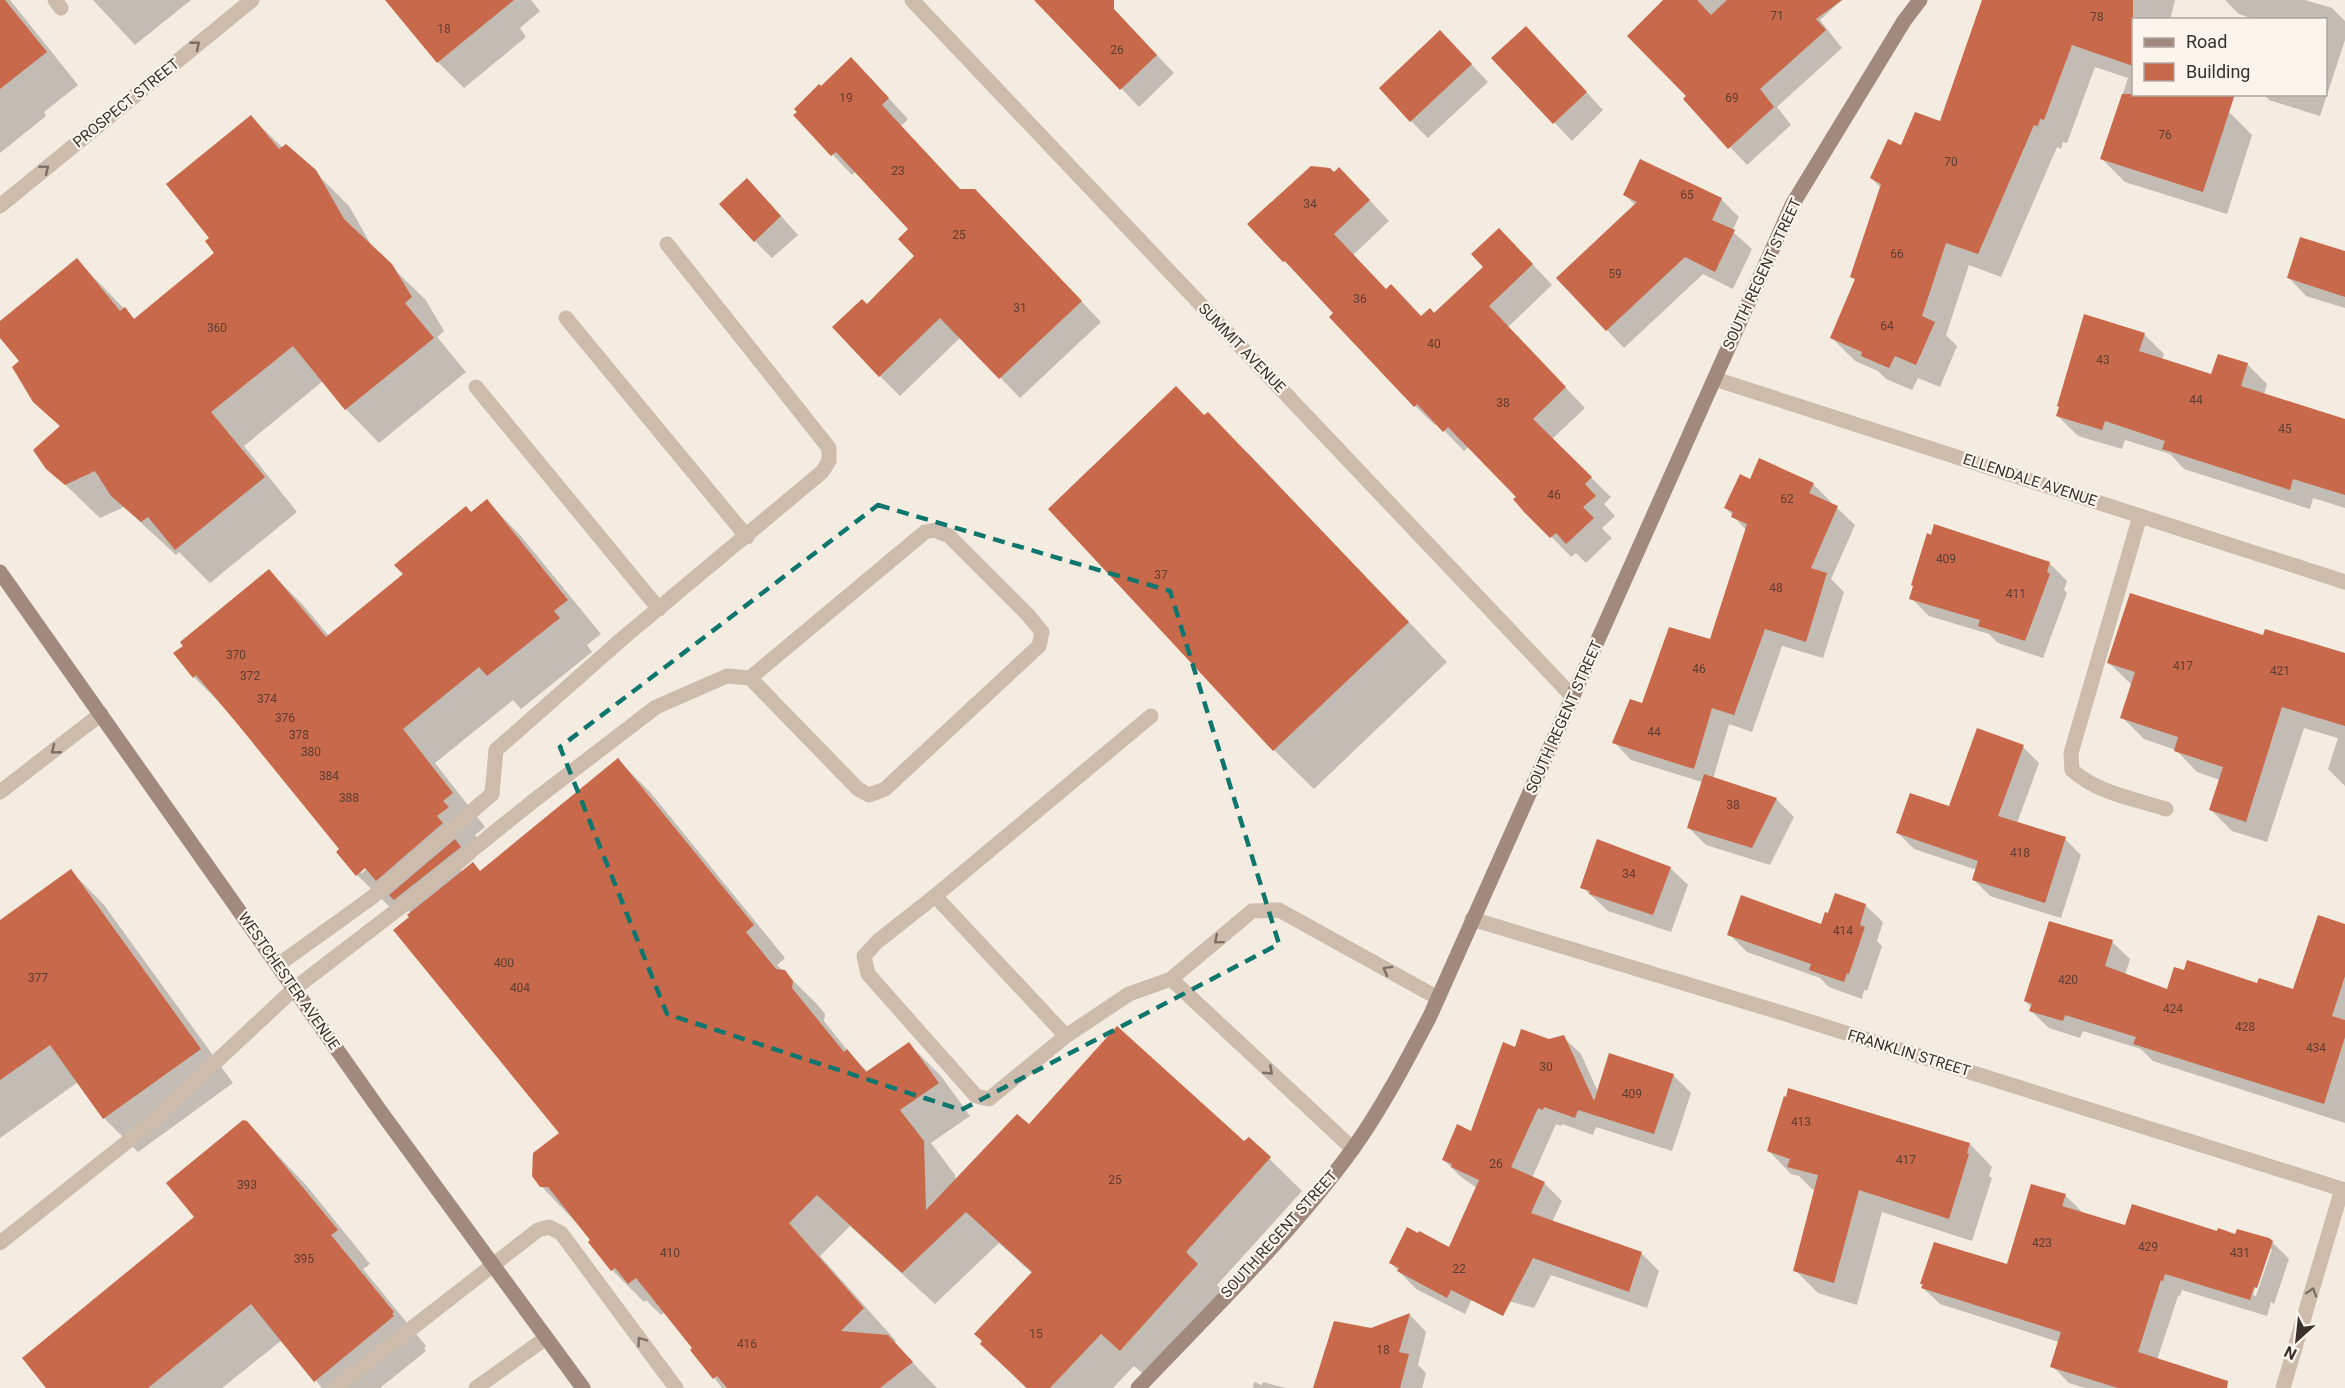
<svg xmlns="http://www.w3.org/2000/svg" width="2345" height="1388" font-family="Roboto,sans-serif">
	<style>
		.shadow { fill: #0003; fill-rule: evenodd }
		.building { fill: #c8694b }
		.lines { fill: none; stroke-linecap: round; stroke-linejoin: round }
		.lane { stroke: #cdbbac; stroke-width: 15 }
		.street { stroke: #cdbbac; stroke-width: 15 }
		.secondary { stroke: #a18a7d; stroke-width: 15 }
		.oneway { stroke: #7d6f65 }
		.marked { fill: none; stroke: #0f766e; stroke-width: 4.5; stroke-dasharray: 12 8; stroke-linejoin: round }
		.labels { text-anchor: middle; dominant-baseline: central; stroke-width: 4.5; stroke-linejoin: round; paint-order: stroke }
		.number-label { font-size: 12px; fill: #5e3e33 }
		.street-label { font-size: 15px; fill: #3b302b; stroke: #fbf5ee }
	</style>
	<rect width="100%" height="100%" fill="#f4ebe1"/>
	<!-- shadow -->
	<path class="shadow" d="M0,0H10L78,85L44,112L46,116L0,153Z
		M93,0H191L135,45Z
		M387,0H531L540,11L520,28L526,37L464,88L438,62Z
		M1037,0H1104L1174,73L1139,107Z
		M1665,0H1842L1820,20L1842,48L1777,107L1791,125L1747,165L1685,99L1689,96Z
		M1984,0H2175L2170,20H2134V94L2229,112L2252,135L2227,214L2125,182L2102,159L2128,78L2095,67L2067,143L2063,142L2061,149L2057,147L2001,277L1969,265L1946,335L1957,346L1940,387L1918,378L1912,390L1886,379L1878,371L1855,361L1832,338L1856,281L1852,277L1881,188L1871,178L1901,147L1941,122Z
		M2225,0H2305L2332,8L2345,21V40L2320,116L2269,100L2264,94H2326V20H2256L2239,14Z
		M1543,45L1603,110L1572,141L1493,58Z
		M1458,50L1488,82L1428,138L1411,121Z
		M871,79L908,119L901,126L961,190L995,211L1101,322L1020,398L961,337L900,396L880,376L867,305L916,256L910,229L856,171L852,175L795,115L821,88Z
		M251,117L283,148L315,172L349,206L374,250L425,299L444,331L437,337L466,372L379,443L346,409L323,381L244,446L297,512L210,583L179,552L176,555L124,507L100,518L48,468L61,427L34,401L21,362L0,335V323L77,260L135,320L217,253L212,238Z
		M1359,189L1389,221L1353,255L1387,291L1422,318L1434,315L1518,249L1552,285L1508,327L1585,408L1552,439L1611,497L1604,504L1615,516L1602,528L1612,538L1586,563L1576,553L1571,557L1515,499L1518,497L1469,446L1464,451L1437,423L1435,425L1415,406L1335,314L1249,224Z
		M1625,195L1721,199L1739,217L1732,231L1752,249L1733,289L1703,274L1624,348L1607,330L1636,206Z
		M765,198L798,235L772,258L755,241Z
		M2345,253V308L2306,296L2289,278Z
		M2144,334L2164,354L2162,360L2212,376L2247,364L2267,384L2264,395L2345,420V508L2313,498L2310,509L2184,469L2170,454L2125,440L2122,449L2078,436L2058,416Z
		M1248,453L1447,662L1314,789L1274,750Z
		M1751,481L1813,484L1831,502L1830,504L1837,508L1855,525L1831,579L1844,592L1823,658L1782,646L1752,732L1729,724L1713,779L1776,799L1794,817L1770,865L1706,845L1688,827L1702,782L1631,760L1614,742L1643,705L1711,640L1746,530L1726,508Z
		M487,501L520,535L601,634L587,645L592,652L521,709L513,700L435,763L485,827L475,835L481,842L470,851L475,858L461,870L462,872H481L618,760L650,792L785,958L777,965L817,1004L825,1014L824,1021L851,1055L868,1072L909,1044L941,1076L970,1116L931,1143L955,1175L956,1181L1029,1126L1244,1143L1249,1139L1302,1191L1217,1285L1229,1297L1153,1382L1134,1366L1113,1388H1026L982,1344L1033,1274L999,1243L935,1304L850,1226L820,1256L896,1341L894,1343L937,1388H722L665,1312L661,1315L646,1300L644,1302L612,1270L593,1240L541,1186L561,1133L411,917V913L399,901L391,908L357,875L341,849L225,708L194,677L269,571L303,605L329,636L405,574ZM372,864L361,874V870Z
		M2049,563L2067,581L2064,590L2067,593L2043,658L1998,643L1989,634L1929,616L1911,598Z
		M2109,663L2345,673V786L2328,769L2338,738L2304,728L2267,842L2232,831L2211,810L2220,780L2197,772L2176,750L2144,739L2122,717L2132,685Z
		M2023,747L2039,763L2017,823L2065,839L2081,855L2061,918L1990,896L1974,880L1977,870L1914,849L1898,833L1949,808Z
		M1670,868L1688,885L1671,932L1608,911L1582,887Z
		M71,871L104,905L233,1083L138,1152L104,1118L78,1082L0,1138V922Z
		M1865,905L1883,922L1877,941L1882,946L1867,991L1864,990L1862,999L1829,987L1820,978L1747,952L1729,934L1822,926Z
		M2345,926V1123L2153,1061L2141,1049L2083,1031L2080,1038L2049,1028L2031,1011L2032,1008L2025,1001L2112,942L2130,959L2125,975L2168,991L2258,985L2294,991Z
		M1563,1037L1581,1054L1598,1092L1673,1075L1691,1093L1672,1151L1596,1127L1593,1135L1562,1124L1561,1126L1556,1124L1532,1178L1544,1183L1562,1201L1552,1222L1642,1254L1659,1271L1647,1308L1551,1275L1534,1308L1475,1292L1465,1314L1416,1289L1390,1262L1450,1249L1477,1188L1461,1177L1443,1159L1472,1133L1516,1049Z
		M246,1122L306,1185L370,1264L363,1269L426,1346L424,1348L426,1351L380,1388H322L282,1340L222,1388H48L196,1217Z
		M1970,1144L1992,1167L1989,1176L1992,1178L1972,1241L1882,1212L1857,1305L1818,1293L1795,1270L1816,1190L1812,1189L1799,1176L1791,1174L1769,1151Z
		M2065,1195L2082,1212L2081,1214L2126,1227L2218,1232L2269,1239L2289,1259L2274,1304L2271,1302L2267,1316L2182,1290L2180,1296H2178L2157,1360L2206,1388H2085L2069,1383L2052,1366L2059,1342L1940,1304L1923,1288L1922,1283L2008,1266ZM2268,1249H2272L2256,1296L2253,1295Z
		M1409,1314L1426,1332L1418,1365L1426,1373L1422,1388H1315L1371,1330Z
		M1254,1382L1262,1385L1263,1382L1285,1388H1253Z"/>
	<!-- building -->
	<path class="building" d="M0,0H5L47,52L0,89Z
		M385,0H514L437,63Z
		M1034,0H1114V9L1157,55L1120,90Z
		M1663,0H1697L1711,15L1727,0H1842L1816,19L1826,30L1760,89L1774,107L1728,149L1683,99L1686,96L1627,36Z
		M1982,0H2133V66L2072,45L2044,120L2040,119L2038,126L2034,125L1978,254L1946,243L1922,316L1935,322L1916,365L1895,356L1889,368L1861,356L1862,352L1830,338L1855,279L1850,277L1881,184L1870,178L1888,139L1901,145L1915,112L1940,121Z
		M1526,26L1587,92L1553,124L1491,58Z
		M1440,30L1472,64L1410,122L1379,88Z
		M851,57L889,98L882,105L960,189H975L1082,301L999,379L940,318L879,377L832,327L862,299L867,304L914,256L898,239L908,229L836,152L831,156L793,115L797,112L794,109L819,84L821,86Z
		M2122,94H2235L2203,192L2100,159Z
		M251,115L279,149L286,144L316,170L344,219L392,264L412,297L405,303L434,338L345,410L293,346L211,412L265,477L175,550L148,517L141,522L111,496L95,471L65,485L46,469L33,450L60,426L33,402L12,367L19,361L0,338V321L77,258L120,311L125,307L134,319L214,253L205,241L209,238L166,184Z
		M1640,159L1722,198L1712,220L1735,230L1715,272L1685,257L1606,331L1556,278L1637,202L1623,195Z
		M1311,166L1330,168L1334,172L1339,167L1370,200L1334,234L1386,289L1391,284L1421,316L1430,308L1434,313L1483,267L1471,254L1499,228L1533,264L1489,306L1566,387L1533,419L1592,477L1585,484L1596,496L1583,507L1594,518L1566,544L1556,533L1550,538L1524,512L1513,499L1516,497L1448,427L1443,432L1417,404L1414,407L1329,317L1333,313L1285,261L1283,262L1247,224Z
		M747,178L781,216L754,242L719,204Z
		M2300,237L2345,251V297L2287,278Z
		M2084,314L2145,333L2139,351L2211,374L2218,354L2248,363L2241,386L2345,419V495L2293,479L2290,490L2162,449L2165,441L2105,421L2102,430L2056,416L2059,407L2057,406Z
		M1176,386L1204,415L1208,412L1409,622L1273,751L1048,509Z
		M1759,458L1814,483L1809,493L1838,506L1811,568L1827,573L1806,642L1765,629L1734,715L1712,708L1694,769L1612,743L1630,699L1642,703L1669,627L1710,639L1747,524L1731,517L1733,512L1724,508L1740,474L1750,479Z
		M487,499L568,600L554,611L560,618L487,676L479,667L403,729L453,793L443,801L449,807L437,816L443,823L376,881L365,868L356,876L336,852L339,849L235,721L196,675L193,678L173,653L183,646L180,642L269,569L326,637L403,574L394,565L466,506L471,512Z
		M1934,524L2050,562L2047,572L2050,574L2025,641L1978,626L1980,620L1909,599L1913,586L1911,585L1927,533L1931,535Z
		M2130,593L2263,635L2265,629L2345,653V726L2282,707L2246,822L2209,810L2223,767L2174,751L2178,737L2120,718L2135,672L2107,663Z
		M1977,728L2024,745L1998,816L2066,837L2045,903L1972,880L1978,861L1896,833L1910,793L1949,806Z
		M618,758L754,925L746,932L776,969L785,970L793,981L792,988L844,1052L847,1049L866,1072L909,1042L939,1083L900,1110L924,1141L926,1210L1017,1114L1029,1124L1117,1026L1244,1141L1249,1137L1271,1157L1186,1252L1198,1264L1120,1351L1101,1334L1050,1388H1027L980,1344L982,1341L974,1334L1032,1272L966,1212L902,1273L817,1195L789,1223L864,1308L841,1331L888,1335L913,1362L880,1388H727L717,1376L713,1379L690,1350L692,1348L636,1278L628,1284L615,1268L611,1271L588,1242L590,1240L548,1187H540L532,1176L533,1153L559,1133L393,930L409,917L407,915L473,862L480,871Z
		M1704,774L1777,798L1752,848L1687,828Z
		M455,839L461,847L394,900L389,895Z
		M1597,839L1671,867L1653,915L1589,894L1590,891L1580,888Z
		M71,869L201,1049L103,1119L50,1045L0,1080V920Z
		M1835,893L1866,904L1860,925L1865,927L1849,974L1847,973L1844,982L1809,970L1811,964L1727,935L1741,895L1821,924L1825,912L1828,913Z
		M2318,915L2345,924V976L2332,1016L2345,1020V1037L2324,1104L2133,1044L2136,1037L2065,1015L2063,1021L2029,1011L2032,1004L2024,1001L2049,921L2113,940L2105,966L2167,989L2174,967L2184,970L2187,960L2257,983L2259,978L2293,989Z
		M1521,1029L1549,1039L1564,1035L1594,1101L1609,1053L1674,1074L1654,1134L1578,1110L1575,1118L1544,1107L1543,1110L1538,1108L1511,1167L1545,1182L1531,1213L1642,1252L1629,1292L1533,1258L1503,1316L1451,1290L1447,1298L1397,1271L1399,1268L1389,1263L1407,1227L1418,1233L1419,1231L1449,1247L1479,1180L1451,1167L1452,1164L1442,1160L1457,1124L1471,1131L1503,1042L1515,1047Z
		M1788,1088L1970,1143L1967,1153L1969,1154L1949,1219L1859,1190L1834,1283L1793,1271L1818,1175L1787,1167L1790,1159L1767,1151L1784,1096L1786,1097Z
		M243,1120L247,1121L272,1150L338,1230L331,1235L394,1312L392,1314L394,1316L314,1382L251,1304L148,1388H46L22,1358L194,1217L166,1183Z
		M2031,1184L2066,1194L2062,1206L2125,1225L2132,1204L2217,1231L2218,1228L2235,1234L2237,1229L2269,1238L2273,1241L2257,1288L2254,1287L2250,1300L2165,1274L2163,1281L2161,1280L2138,1352L2228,1381L2227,1388H2118L2050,1367L2061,1332L1921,1288L1923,1284H1920L1934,1242L2007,1264Z
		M1410,1313L1399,1352L1409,1354L1400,1388H1313L1334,1321L1371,1328Z"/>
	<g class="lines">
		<!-- lane -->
		<path class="lane" d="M55,0L61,8
			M566,318L747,537
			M476,387L659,609
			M2140,516L2071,753L2072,770C2097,793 2135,799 2166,809
			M935,896L1151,716
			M278,965L371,898L492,794L496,750L623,638L822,472L829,461V448L667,244
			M1066,1036L935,896L878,941L864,956L868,974L976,1096L989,1099L1066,1036L1129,994L1171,979
			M1353,1149L1171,979L1252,911L1279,910L1438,998
			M0,1243L147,1126L294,989L419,893L532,802L656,707L727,676L750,678L858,789L869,795L885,789L1039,646L1042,632L1028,615L949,536L935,530L925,532L750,678
			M335,1388L538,1230L549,1227L561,1233L676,1388
			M476,1388L546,1338"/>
		<!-- street -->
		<path class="street" d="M912,0L1573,697
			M0,206L252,0
			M1715,379L2345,582
			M0,792L101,714
			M1472,919L1792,1016L2345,1190
			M2283,1388L2342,1189"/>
		<!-- secondary -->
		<path class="secondary" d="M0,572L381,1112L583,1388
			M1138,1388C1211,1311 1289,1236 1352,1150C1382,1108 1406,1062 1430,1016L1792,205L1904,21L1920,0"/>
	</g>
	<!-- one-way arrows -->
	<defs><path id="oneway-chevron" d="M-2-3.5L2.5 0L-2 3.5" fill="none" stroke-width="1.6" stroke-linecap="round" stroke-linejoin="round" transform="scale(1.5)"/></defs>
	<g class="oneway">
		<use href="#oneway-chevron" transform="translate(196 45) rotate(-39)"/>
		<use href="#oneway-chevron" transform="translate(45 169) rotate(-39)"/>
		<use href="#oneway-chevron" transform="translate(55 750) rotate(141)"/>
		<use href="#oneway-chevron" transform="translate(1218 940) rotate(140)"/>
		<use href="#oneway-chevron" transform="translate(1387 970) rotate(-151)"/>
		<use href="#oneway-chevron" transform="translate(1269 1071) rotate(43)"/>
		<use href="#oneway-chevron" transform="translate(2312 1292) rotate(-73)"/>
		<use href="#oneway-chevron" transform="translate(641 1341) rotate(-126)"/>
	</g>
	<!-- marked area -->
	<path class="marked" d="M878,505L1170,591L1279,944L961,1110L667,1014L560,747Z"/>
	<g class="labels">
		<!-- number labels -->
		<g class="number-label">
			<text x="1777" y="16">71</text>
			<text x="2097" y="17">78</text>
			<text x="444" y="29">18</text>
			<text x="1117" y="50">26</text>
			<text x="846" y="98">19</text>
			<text x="1732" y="98">69</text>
			<text x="2165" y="135">76</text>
			<text x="1951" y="162">70</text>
			<text x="898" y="171">23</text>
			<text x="1687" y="195">65</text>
			<text x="1310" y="204">34</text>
			<text x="959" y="235">25</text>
			<text x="1897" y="254">66</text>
			<text x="1615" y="274">59</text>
			<text x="1360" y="299">36</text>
			<text x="1020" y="308">31</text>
			<text x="1887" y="326">64</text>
			<text x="217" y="328">360</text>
			<text x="1434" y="344">40</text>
			<text x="2103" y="360">43</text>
			<text x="2196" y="400">44</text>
			<text x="1503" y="403">38</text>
			<text x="2285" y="429">45</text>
			<text x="1554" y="495">46</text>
			<text x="1787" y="499">62</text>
			<text x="1946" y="559">409</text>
			<text x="1161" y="575">37</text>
			<text x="1776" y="588">48</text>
			<text x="2016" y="594">411</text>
			<text x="236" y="655">370</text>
			<text x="2183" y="666">417</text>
			<text x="1699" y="669">46</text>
			<text x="2280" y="671">421</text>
			<text x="250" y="676">372</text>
			<text x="267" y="699">374</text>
			<text x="285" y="718">376</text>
			<text x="1654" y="732">44</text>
			<text x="299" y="735">378</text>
			<text x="311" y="752">380</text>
			<text x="329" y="776">384</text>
			<text x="349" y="798">388</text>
			<text x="1733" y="805">38</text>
			<text x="2020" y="853">418</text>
			<text x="1629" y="874">34</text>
			<text x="1843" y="931">414</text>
			<text x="504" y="963">400</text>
			<text x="38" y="978">377</text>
			<text x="2068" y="980">420</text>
			<text x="520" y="988">404</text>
			<text x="2173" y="1009">424</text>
			<text x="2245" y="1027">428</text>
			<text x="2316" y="1048">434</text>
			<text x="1546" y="1067">30</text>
			<text x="1632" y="1094">409</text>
			<text x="1801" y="1122">413</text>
			<text x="1906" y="1160">417</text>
			<text x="1496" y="1164">26</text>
			<text x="1115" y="1180">25</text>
			<text x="247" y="1185">393</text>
			<text x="2042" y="1243">423</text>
			<text x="2148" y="1247">429</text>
			<text x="670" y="1253">410</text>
			<text x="2240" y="1253">431</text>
			<text x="304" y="1259">395</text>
			<text x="1459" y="1269">22</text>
			<text x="1036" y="1334">15</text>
			<text x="747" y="1344">416</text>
			<text x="1383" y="1350">18</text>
		</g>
		<!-- street labels -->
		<g class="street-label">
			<text transform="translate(126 103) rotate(-39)">PROSPECT STREET</text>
			<text transform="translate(1762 274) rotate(-65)">SOUTH REGENT STREET</text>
			<text transform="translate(1242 348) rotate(46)">SUMMIT AVENUE</text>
			<text transform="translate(2030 480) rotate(18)">ELLENDALE AVENUE</text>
			<text transform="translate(1564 717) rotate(-66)">SOUTH REGENT STREET</text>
			<text transform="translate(289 981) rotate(55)">WESTCHESTER AVENUE</text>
			<text transform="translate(1909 1053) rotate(17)">FRANKLIN STREET</text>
			<text transform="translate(1279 1234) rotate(-48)">SOUTH REGENT STREET</text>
		</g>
	</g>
	<!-- legend -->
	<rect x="2132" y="18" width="195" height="78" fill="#fbf5ee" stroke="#aea6a0" stroke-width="1.5"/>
	<rect x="2144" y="38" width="30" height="9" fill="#a18a7d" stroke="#aea6a0" stroke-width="1.5"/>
	<text x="2186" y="48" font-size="18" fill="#3b302b">Road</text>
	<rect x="2144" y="63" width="30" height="18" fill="#c8694b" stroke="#aea6a0" stroke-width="1.5"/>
	<text x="2186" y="78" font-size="18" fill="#3b302b">Building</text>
	<!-- north arrow -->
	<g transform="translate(2297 1340) rotate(207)" stroke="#fbf5ee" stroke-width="4.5" paint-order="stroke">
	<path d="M0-4.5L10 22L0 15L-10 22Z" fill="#3b302b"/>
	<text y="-9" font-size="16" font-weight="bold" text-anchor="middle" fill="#3b302b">N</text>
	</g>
</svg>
